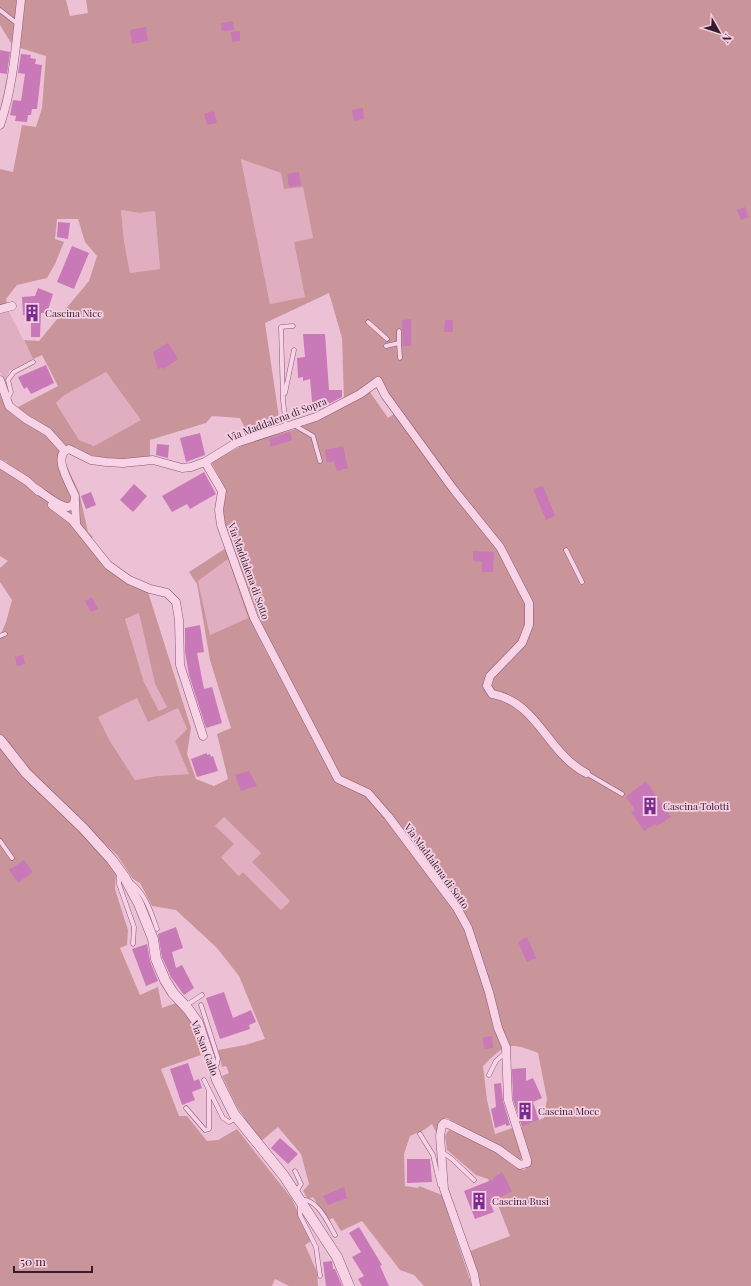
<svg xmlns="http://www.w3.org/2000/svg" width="751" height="1286" font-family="'Playfair Display',serif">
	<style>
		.farmland { fill: #e1aec1 }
		.green { fill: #c9959a; fill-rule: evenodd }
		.building { fill: #c978b8 }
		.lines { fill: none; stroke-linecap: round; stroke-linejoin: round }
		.service-casing { stroke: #845976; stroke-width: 5 }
		.minor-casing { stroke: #845976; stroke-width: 9 }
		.tertiary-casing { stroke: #845976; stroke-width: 11 }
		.service { stroke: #f7d3e5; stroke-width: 4 }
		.minor { stroke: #f7d3e5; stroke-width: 8 }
		.tertiary { stroke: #f7d3e5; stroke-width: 10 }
		.labels { text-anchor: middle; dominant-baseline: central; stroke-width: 3.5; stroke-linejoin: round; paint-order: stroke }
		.poi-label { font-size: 10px; fill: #351d2e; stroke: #f4d0e2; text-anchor: start }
		.street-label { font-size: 10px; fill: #351d2e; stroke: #f4d0e2 }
	</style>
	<rect width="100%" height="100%" fill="#ecc1d6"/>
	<!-- farmland -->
	<path class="farmland" d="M241,158L281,173L303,186L313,238L294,242L305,297L270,304Z
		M121,210L140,213L155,211L160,269L130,273L124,241Z
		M8,310L33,359L9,371L5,382L0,372V313Z
		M106,372L141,420L94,446L79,440L56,403L63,396Z
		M228,559L248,618L210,635L198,581Z
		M139,613L155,684L167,707L159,711L144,682L125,618Z
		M137,698L149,721L178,708L187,729L175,741L190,774L157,776L135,780L110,741L98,717Z
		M224,817L261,853L252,862L290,901L281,910L243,872L240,876L221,857L215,826Z"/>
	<!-- green -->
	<path class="green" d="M0,0H17L14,48L0,25Z
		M25,0H66L70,16L88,13L86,0H751V1286H480L477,1271L470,1251L510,1236L488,1179L476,1175L447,1150L445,1136L448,1131L450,1130L493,1150L516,1168L524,1170L531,1163L519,1128L544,1118L547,1099L538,1053C508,1041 505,1044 483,1066L487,1100L495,1134L515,1127L523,1155L521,1160L515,1159L498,1146L447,1118L441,1120L439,1138L432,1124L424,1130L410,1136L404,1154L405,1186L418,1188L419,1186L442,1195L472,1286H424L414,1275L400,1270L362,1221L341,1231L333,1218L328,1220L313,1197L308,1199L303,1191L309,1184L301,1154L278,1127L260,1142L236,1105L222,1076L229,1073L226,1066L222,1067L218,1050L245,1045L265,1039L239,976L217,948L176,910L152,906L140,883L133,879L117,855L33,779L0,734V636L6,622L12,600L0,582V568L8,561L0,556V468L2,469L7,462L0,459V394C7,414 17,418 35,429L18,407L58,386L42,355L33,359L24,340L39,341L89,281L97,256L85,242L78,219H57L55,239L64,242L55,264L47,278L17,285L6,299L7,304L0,306V169L13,172L22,125L36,127L42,108L46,56L20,48ZM241,159L281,173L284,189L303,187L313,238L294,242L305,297L270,304ZM121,210L140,213L155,211L160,269L130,273L124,241ZM329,293L342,338L344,400L368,385L375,377L401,409L388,418L370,392L321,419L293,430L251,441L211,462L224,486L223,519L258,615L273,649L337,776L267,653L252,622L226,548L189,572L197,584L210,660L231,728L217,734L228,779L214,786L196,779L187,754L191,728L148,592L122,580L87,542L93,537L88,532L79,492L64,460L68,452L73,454L76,447C100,463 123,462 150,458V440L206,423L212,416L240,418L248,434L280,424L265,323ZM106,372L141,420L94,446L79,440L56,403L63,396ZM228,559L248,618L210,635L198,581ZM139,613L155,684L167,707L159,711L144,682L125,619ZM137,698L148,722L178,708L187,729L175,741L189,774L157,776L135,780L110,741L98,717ZM224,817L261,853L252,862L290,901L281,910L243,872L239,876L221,857L234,844L215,826Z
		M0,746L116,871L115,889L128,930L127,945L120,948L140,995L158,987L162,1008L176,1003C190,1016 196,1031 203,1048L199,1050L201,1055L161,1069L179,1116H187L207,1141L218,1140L237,1129L292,1199L311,1241L305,1245L317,1272L318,1286H289L275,1279L272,1286H0Z"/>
	<!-- building -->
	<path class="building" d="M233,21L234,30L222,31L221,23Z
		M146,27L148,41L132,44L130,30Z
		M240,31V41L232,42L231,32Z
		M0,50L10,52L7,74L0,73Z
		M21,54L31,55L30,58L36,59L35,64L42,65L37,109H32L31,115H28L27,122L15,121L16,116L10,115L13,100L21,101L25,74L18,73Z
		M363,108L364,119L354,121L352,110Z
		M214,111L217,123L207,125L204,114Z
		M299,172L301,185L289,187L287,174Z
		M745,207L749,217L741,220L737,210Z
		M58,222L70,223L68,239L57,237Z
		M72,246L89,253L74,289L57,282Z
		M38,288L53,294L47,313H41L40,337H31V316L23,315L22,297L35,296Z
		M411,319V346H403L402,320Z
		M445,320H453V332H444Z
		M303,334H325L329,390H342V397L313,412L310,379L303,381V377L298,378L297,358L305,357Z
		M168,343L178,359L163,369L162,367L158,369L153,352Z
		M46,365L54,383L31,394L27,387L24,389L18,377Z
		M290,432L292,440L271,447L269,439Z
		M200,433L205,455L186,462L180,438Z
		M157,444L169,445L168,458L156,455Z
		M343,446L348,468L337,471L334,461L327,463L325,450Z
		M204,472L216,494L190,509L187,504L172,512L162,496Z
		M134,484L147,496L133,512L120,500Z
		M543,486L555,516L546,520L533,489Z
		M91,492L96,505L86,509L81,496Z
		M473,551L494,552L493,572H482V562L473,561Z
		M92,597L98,609L91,612L85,601Z
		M200,625L204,652L197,653L204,689L212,687L222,723L206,728L189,675L185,652V628Z
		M23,655L25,664L17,666L15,657Z
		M207,753V755L210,754L211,757L213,756L218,771L197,777L191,759Z
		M249,771L257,786L241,791L235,775Z
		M646,781L671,817L657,826L655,824L644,831L631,812L635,810L626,797Z
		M24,860L33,872L18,883L9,870Z
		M176,927L183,948L172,952L176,968L182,965L194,988L184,995L171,977L162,957L158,934Z
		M527,937L536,958L527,962L518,942Z
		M147,944L150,961L158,981L146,986L132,949Z
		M224,992L233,1018L251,1010L256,1022L249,1025L250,1029L220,1039L206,998Z
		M492,1036L493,1048L484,1049L483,1037Z
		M188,1063L194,1081L199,1079L202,1088L192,1092L195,1100L182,1105L170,1069Z
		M526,1068V1081L533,1078L542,1098L533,1102L539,1120L522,1127L513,1099L512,1069Z
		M501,1083L503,1101L510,1125L506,1126V1124L495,1128L491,1109L496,1107L494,1084Z
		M280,1138L298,1154L288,1164L271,1148Z
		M407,1159H430L432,1182L407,1183Z
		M502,1172L512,1191L490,1203L494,1212L475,1219L464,1191L494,1179L493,1178Z
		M344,1187L347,1198L328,1205L323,1196Z
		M359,1227L382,1265L380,1266L389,1286H362L358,1279L364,1276L352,1257L361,1252L349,1233Z
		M332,1261L333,1269H335L342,1286H326L323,1262Z"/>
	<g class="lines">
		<!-- service casing -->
		<g class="service-casing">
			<path id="service" d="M0,10L19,25
				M368,322L387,339
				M399,343L400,358
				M386,346L399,343V331
				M285,393L294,350
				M7,400L11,392L8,380L14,372L33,362
				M294,425L313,436L320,461
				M286,426L283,400L281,327L293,326
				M566,550L582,582
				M0,636L5,634
				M586,773L622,794
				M0,841L12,858
				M119,875V884L134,927L133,944
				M130,882C145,892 151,912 157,929
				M201,1005L218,1058L217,1064L213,1068
				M185,1006L202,995
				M489,1075L496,1061L506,1052
				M204,1080L223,1118L229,1122L237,1118
				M186,1108L205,1130L209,1129V1091
				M420,1134L433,1155L440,1185
				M442,1152L452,1159L474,1180
				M295,1171L301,1184L296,1192
				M320,1276L316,1247L300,1215V1200C317,1197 328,1223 335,1235"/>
		</g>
		<!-- minor casing -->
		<g class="minor-casing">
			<path id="minor" d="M0,125C14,84 16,42 21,0
				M0,309L12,306
				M0,380L9,406L26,419L48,432L64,450
				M205,462L222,491L219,510L221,525L254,618L338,779L368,793L388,816L457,908L468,928L489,992L498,1028L506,1047L508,1100L527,1160V1163L520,1165L498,1149L448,1124L444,1123L442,1125L440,1136L444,1189L474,1274L476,1286
				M0,464L27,481L38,491
				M35,488C45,494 75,522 75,496C70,484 51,454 69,449L91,460L106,462L123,463L153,460L182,468L191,467L205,462L236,443L316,417L360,394L378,381L385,395L454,490L500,547L529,603V625L522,643L490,676L487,686L492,694C538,702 547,753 586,773
				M75,501L76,524
				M52,505L72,520L108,565L129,580L150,589L167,593L176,602L179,620L180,665L203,736"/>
		</g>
		<!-- tertiary casing -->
		<g class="tertiary-casing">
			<path id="tertiary" d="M0,740L26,773L83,828L112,860L125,878L139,904L153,939L156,959L165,980L173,993L188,1009L198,1023L217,1080L234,1114L284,1176L337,1257L349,1286"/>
		</g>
		<!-- service -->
		<use href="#service" class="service"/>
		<!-- minor -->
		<use href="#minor" class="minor"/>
		<!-- tertiary -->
		<use href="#tertiary" class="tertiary"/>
	</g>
	<!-- icons -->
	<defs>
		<g id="building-bare" transform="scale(1.38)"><path d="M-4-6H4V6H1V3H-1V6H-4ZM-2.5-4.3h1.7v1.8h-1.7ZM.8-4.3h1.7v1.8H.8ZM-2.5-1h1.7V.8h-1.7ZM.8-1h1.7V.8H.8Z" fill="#7c2b91" stroke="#f4d0e2" stroke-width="2.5" paint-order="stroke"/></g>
	</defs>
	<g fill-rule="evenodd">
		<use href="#building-bare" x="32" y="313"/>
		<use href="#building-bare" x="650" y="806"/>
		<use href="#building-bare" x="525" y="1111"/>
		<use href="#building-bare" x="479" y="1201"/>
	</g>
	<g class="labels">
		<!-- poi labels -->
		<g class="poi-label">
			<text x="45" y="313">Cascina Nice</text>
			<text x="663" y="806">Cascina Tolotti</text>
			<text x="538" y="1111">Cascina Moce</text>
			<text x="492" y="1201">Cascina Busi</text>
		</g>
		<!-- street labels -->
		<g class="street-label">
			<text transform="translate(277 419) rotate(-21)">Via Maddalena di Sopra</text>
			<text transform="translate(249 571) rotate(70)">Via Maddalena di Sotto</text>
			<text transform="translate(437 866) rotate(54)">Via Maddalena di Sotto</text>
			<text transform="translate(205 1048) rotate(69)">Via San Gallo</text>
		</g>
	</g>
	<!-- north arrow -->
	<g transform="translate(719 32) rotate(129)" stroke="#f4d0e2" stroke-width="3" paint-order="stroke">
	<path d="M0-3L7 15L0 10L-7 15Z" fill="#351d2e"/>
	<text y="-6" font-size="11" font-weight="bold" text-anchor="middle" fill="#351d2e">N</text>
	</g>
	<!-- scale -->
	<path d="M14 1266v6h78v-6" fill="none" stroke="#351d2e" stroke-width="2"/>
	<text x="20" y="1266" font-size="12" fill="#351d2e" stroke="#f4d0e2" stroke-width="3" paint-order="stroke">50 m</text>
</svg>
